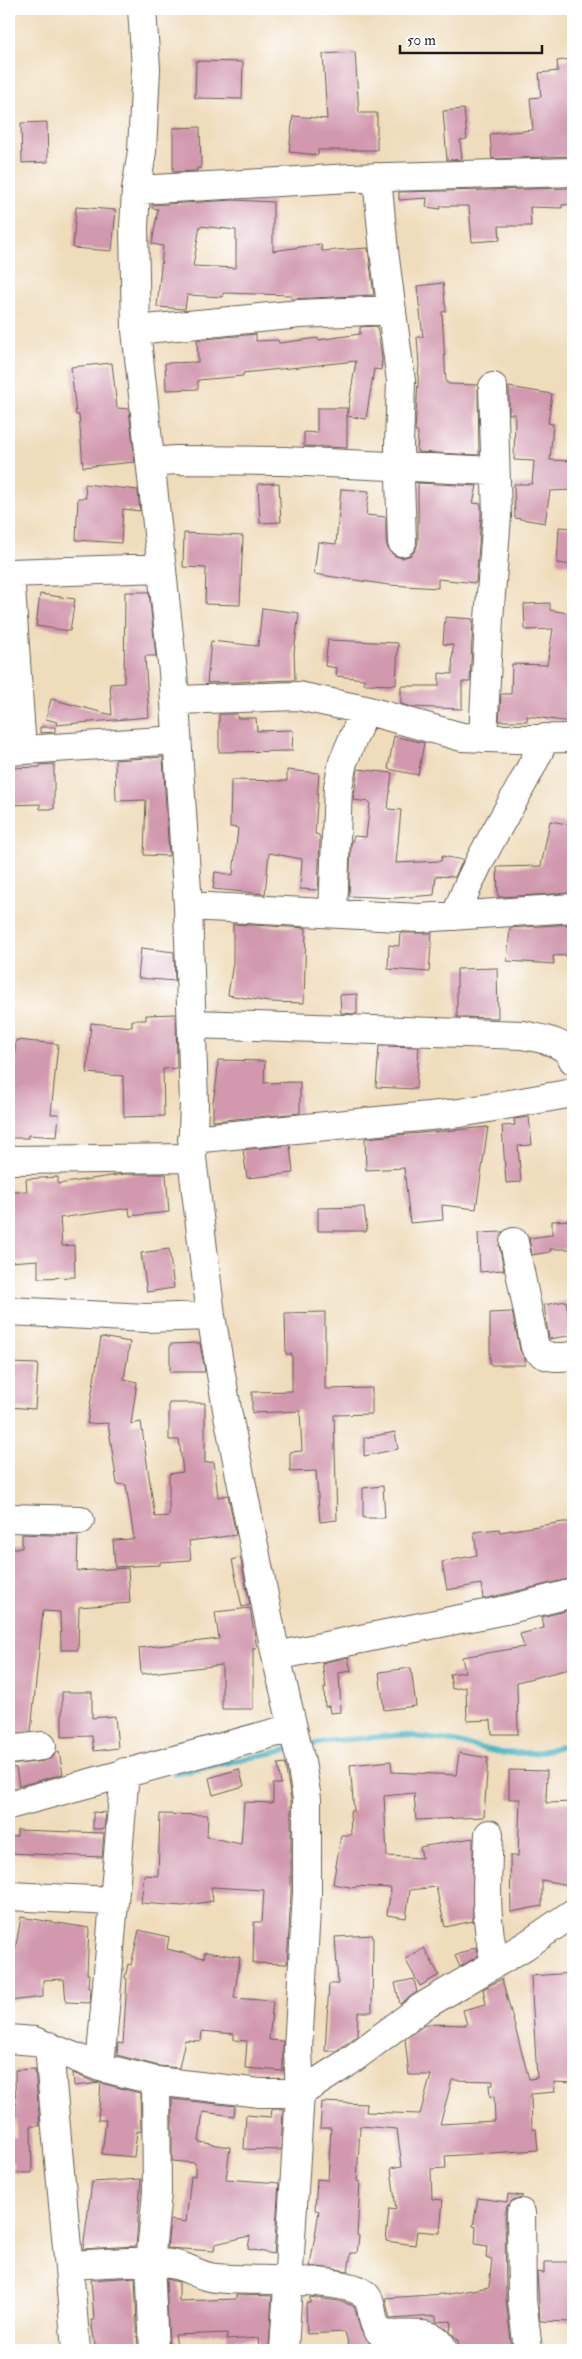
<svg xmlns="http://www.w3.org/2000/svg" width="582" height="2359" font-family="'IM FELL Double Pica',serif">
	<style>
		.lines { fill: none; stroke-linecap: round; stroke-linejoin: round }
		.stream { stroke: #47b4c4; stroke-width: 5.5 }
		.building { fill: #d198ae; fill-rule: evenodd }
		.minor-casing { stroke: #665f54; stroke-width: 30 }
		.minor { stroke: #fff; stroke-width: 28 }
	</style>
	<rect width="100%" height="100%" fill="#fff"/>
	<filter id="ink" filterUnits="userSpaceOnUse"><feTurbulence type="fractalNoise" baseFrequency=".02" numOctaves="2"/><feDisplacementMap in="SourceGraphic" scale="10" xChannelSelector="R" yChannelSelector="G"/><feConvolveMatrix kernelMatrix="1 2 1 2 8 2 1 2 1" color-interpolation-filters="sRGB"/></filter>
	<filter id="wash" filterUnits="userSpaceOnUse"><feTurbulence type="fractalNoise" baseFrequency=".0096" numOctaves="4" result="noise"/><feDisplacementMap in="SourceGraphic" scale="20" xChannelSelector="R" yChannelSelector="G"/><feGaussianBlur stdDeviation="1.12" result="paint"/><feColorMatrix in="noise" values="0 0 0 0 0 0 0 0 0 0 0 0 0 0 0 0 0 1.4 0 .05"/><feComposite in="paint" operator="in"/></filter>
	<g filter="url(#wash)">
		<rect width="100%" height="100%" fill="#efdcbb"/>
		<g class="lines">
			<!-- stream -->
			<path class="stream" d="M304,1746L330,1741L402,1735L451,1741L502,1753H536L573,1743
				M175,1774L290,1749"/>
		</g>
		<g id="blocks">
			<!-- building -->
			<path class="building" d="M355,52L359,113H377V150H318V155L289,152L293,116L327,119L323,54Z
				M571,59L573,156L492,159L490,134L533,130L530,98L541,97L539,73L558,71L557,61Z
				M196,61L243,62L242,99L195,98Z
				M464,109L467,139L460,140L462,159L447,160L443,111Z
				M47,122L48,162L22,163L21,123Z
				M200,127L201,168H197V171L173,172V128Z
				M573,188V204L562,205V208L530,207L531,226H499L500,240L472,242L469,206H441L440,209L426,207L427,198L399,200V192Z
				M233,200L273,202V251L321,244L322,251L368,248L374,295L291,299V295L223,293V297L187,295L185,309L157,307L163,246L152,244L158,209L152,208V205ZM200,226L236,230V268L193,266Z
				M76,207L116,210L112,251L73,248Z
				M443,283L446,311L442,312L446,382L449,384L478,385L479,455L417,452L418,432H415L419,365L417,337H423L417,286Z
				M377,326L382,358L381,370L374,369L366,419L347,416V448L304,446V432L317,433V408H347V416L356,361L243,373V376L198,380V389L166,390L165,363L198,362L197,340L256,334V341L278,340L279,343L318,338V340L360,334V327Z
				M112,363L117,408L129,409L135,462L83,467L79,415H76L71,367Z
				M509,387L552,394L548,423L553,424L550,460L573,461V490L550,491L545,523L515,518L514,484H532L534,461L514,460L515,414H509Z
				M279,483L281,522L260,523L258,484Z
				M418,483L477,486L473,503L481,504V516L476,583L438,579V588L389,585L314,574L318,542L336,544L341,489L369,491L366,515L386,517V542L389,551L395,556L402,558L411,555L416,549L418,542Z
				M85,484L138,490L140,511L123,509L121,543L76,540L78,498H86Z
				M559,527L573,528V565L557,563Z
				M184,533L243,536L240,605L205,604L206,568L183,567Z
				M125,592H149L156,656H145L149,717L56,725L57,722L46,719L51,699L112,715L110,684L124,683Z
				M40,594L75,599L70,631L36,626Z
				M550,603V610L573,614V704L570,722L527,716V721H499L501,694H511L512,664L547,665L553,629L525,630L524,604Z
				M262,608L299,613L294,652L295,680L207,683L211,641L258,646Z
				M445,617L473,619L470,682H462V709L412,707L401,704V686H439V673L452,674L453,645L443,644Z
				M328,640L398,643L396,685L364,684V679L336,676L337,668L325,666Z
				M219,714H237V718H256L257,731L293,730L292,751L219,752Z
				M40,727H55V732L40,733Z
				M394,736L424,743L418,775L388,769Z
				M163,757L169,856L144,855L146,800L116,801L115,760Z
				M54,764V809H40V804L9,805V768L40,767V765Z
				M358,769L392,773L388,809L401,810L396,863L441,861L442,856L463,860L455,877L436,876L434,895L396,898L349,896L351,844L354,836L366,837L370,802L353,800Z
				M287,770L319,773L315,834L319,835L320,839L318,890L300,889L302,859L269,853L265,894L213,889L215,872L233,875L238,828L230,827L231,780L287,781Z
				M550,821L573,825V893L498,897L497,867L541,866Z
				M233,924L306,928L304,1003L269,1002L228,995L233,962Z
				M573,924V955L553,956L554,964L507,961L510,928Z
				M400,933H432L429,972L388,969L389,945L399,946Z
				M141,948L174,952L175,981L138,978Z
				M497,968L498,1018L457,1017V969Z
				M357,994V1014L341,1013L340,995Z
				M176,1014L177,1068L163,1069L164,1116L124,1117L123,1076L87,1073L91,1023L132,1027V1020H146V1015Z
				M16,1040L58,1044L51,1114H59L57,1137L28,1135V1138H9V1092H11Z
				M379,1046L419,1047L416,1089L376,1087Z
				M218,1060L265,1061L264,1083L300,1082V1113L213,1121V1102L217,1078Z
				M529,1117L532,1145L518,1146L521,1182L506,1183L502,1126L515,1125L514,1119Z
				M488,1127L476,1209L442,1205L443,1220L410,1223L404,1168L366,1170L365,1138Z
				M290,1145L293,1173L247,1178L243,1150Z
				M124,1174H166L169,1212L130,1216L129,1208L60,1218L62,1246L74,1245L75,1277L38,1278V1260L9,1262V1190L27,1192L26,1179L58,1177V1184Z
				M364,1207L367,1231H318V1208Z
				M573,1220V1249H550V1252L532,1255L529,1238L552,1235V1221Z
				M503,1232L499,1245L504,1270L480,1272L478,1233Z
				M169,1249L174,1288L147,1292L141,1253Z
				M566,1301L568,1315L573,1314V1335L549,1339L544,1305Z
				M325,1312V1389L372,1388V1414L334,1415L337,1520L320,1522L316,1471L290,1472V1452L302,1451L300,1411L252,1413V1392L292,1391V1354H286L285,1313Z
				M512,1312L520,1350L525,1359V1365H490V1313Z
				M101,1337L130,1342L124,1379L137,1382L131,1424L141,1422L155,1517L169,1516V1474L183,1472L179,1440H169V1403H205V1463L214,1462L218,1497L228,1495L236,1535L189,1541L191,1560L160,1562V1565L115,1567L113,1540L134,1539L126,1485L117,1484L108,1423L87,1424Z
				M200,1343L205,1372H170V1344Z
				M9,1363L38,1364L35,1409L9,1407Z
				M395,1432L398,1449L364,1456V1438Z
				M383,1486L385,1518H363V1488Z
				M563,1522H573V1578L483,1599L481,1584L447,1590L442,1562L477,1555L474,1532L499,1529L500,1532Z
				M22,1534L78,1536L77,1571L128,1568L130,1603L79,1607L78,1650H61L60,1612L43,1611L31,1732L9,1734V1621L11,1622L9,1548H22Z
				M240,1557L250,1605L242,1607L232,1560Z
				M250,1608L257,1648L253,1649V1709H222V1665L141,1674L139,1648L219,1639L215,1612Z
				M573,1609V1668L517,1682L518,1734H492L491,1720L467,1721L466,1687L452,1689L450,1674L465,1672L462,1657L524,1647L520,1634L544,1628L542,1617Z
				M348,1657L351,1671L339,1673L341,1712L330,1713L329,1706L325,1707L324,1688H326L322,1663Z
				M411,1668L416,1706L384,1710L379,1672Z
				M62,1692H92V1718L115,1716L118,1748L94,1751L92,1736L62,1737Z
				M56,1752H59L63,1774L19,1786L16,1768L9,1767V1765L44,1761L52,1758Z
				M459,1753L488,1758L484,1817L416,1820L414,1793L384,1796L387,1856L422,1858L420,1847L473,1838V1921L445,1927L436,1887L410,1890L406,1918L387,1915L391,1888L356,1886L355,1888L333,1884L341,1835H351L350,1811H354L350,1765L391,1761L392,1772L456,1775Z
				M285,1763L291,1800V1893L287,1964L253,1963L254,1922H262L264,1890L211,1887L213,1901L183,1906L141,1903L144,1875L158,1876L160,1814L208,1815L207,1837L241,1844L244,1802L273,1803V1784H281L278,1764Z
				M239,1769L244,1786L213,1795L209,1778Z
				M509,1770L547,1771L546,1803L573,1802V1886L542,1880V1906L511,1912L510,1856H518L520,1799H509Z
				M93,1812L106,1813L104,1829H93Z
				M17,1830L104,1833L102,1857L9,1853V1837L17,1836Z
				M21,1917L89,1928L87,1974H89L88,1988H91L90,2003L66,2002L64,1979L43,1980V1997L9,2001V1968L12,1967Z
				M139,1930L169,1937L167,1949L204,1958L205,1952L240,1957L234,1998L273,2001L269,2040L283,2041V2071L245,2068L247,2041L234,2040V2034L202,2031L201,2041L185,2040L179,2068L159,2066L117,2055L118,2043L123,2044L127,1979L125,1978L128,1964L131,1965Z
				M373,1935L372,2012H358L357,2036L336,2051H325L329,1984H338L335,1937Z
				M476,1947L478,1956L460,1967L455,1956Z
				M424,1948L439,1975L420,1986L405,1959Z
				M573,1973V2083L554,2082L555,2092L531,2094L532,2129H536L538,2150L445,2156L446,2168L431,2169L432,2199L443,2200L440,2233L417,2231L415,2245L386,2241L389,2209L396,2210L391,2168L402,2166L397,2129L360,2126L357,2181L360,2182L357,2235L359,2236L357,2253H351L348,2271L310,2266L319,2211L315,2210L317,2179L328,2180L331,2128H320L322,2102L367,2104L366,2112L420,2114L431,2075H409L405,2039L426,2024L467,2025L463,2010L486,2004L483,1989L502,1979L529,2079L537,2078L531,1976ZM452,2080L493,2081V2085H489L490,2097L494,2096L495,2121L440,2124Z
				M414,1979L417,1992L400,2004L395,1983Z
				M35,2069L40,2126H31L32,2173H14L13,2162H9V2137H16L15,2070Z
				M73,2073L94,2082L100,2083L74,2086Z
				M101,2083L140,2093L141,2132L137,2131L134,2157L102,2154L106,2120H98Z
				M172,2099L235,2106L234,2116L203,2112L199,2142L230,2147L226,2179L279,2183L274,2254L248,2249L250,2236L215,2244L214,2251L167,2248L170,2220L186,2222L191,2176H195V2163L172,2161Z
				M272,2109H283L281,2150L244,2149L246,2115L271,2117Z
				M141,2179L136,2246L83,2249L92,2182Z
				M508,2194L523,2196L513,2200L507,2206L505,2213L506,2300L512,2350H459L458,2340L450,2332L451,2321L436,2322V2316L390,2319L385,2298L444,2294V2295L489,2287L492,2259L486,2258L487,2246L475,2244L476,2227L473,2226L478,2198L507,2202Z
				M544,2262H573V2322L540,2321L537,2272L544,2273Z
				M135,2277L138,2350H99V2345H95L91,2320H94L91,2280Z
				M166,2279L179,2282V2301L236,2299V2295L272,2296L269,2350H259L258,2338L227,2340V2333L175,2335L178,2350H169Z
				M310,2297L338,2301L354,2306L361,2331L372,2345L350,2350L345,2332L307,2334L306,2303H310Z"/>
		</g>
	</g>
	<g filter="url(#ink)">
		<use href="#blocks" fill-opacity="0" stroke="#665f54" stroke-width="1"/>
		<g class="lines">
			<!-- minor casing -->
			<g class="minor-casing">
				<path id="minor" d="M142,9L146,68L142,151L136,190L134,227L136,330L173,672L188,906L194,1104L192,1158L211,1316L228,1415L276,1656L301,1762L307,1799V1893L298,2049L300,2093L284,2350
					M377,177L384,251L401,381L399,445L402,542
					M136,190L351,178L573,172
					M136,330L300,314L392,310
					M151,462L176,460L284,461L495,471
					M9,573L162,568
					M10,573L22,750
					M175,700L298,696L365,710L462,737L516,739L573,738
					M483,738L489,619L497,516L493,387
					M9,751L177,740
					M188,906L419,918L573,908
					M333,913L338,787L343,762L365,710
					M456,916C477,853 519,799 545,738
					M192,1024L523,1035C541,1039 566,1041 573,1060
					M192,1139L460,1113L573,1093
					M9,1160L192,1158
					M514,1242L535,1347C544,1360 560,1357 573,1356
					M9,1311L146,1318L211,1316
					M9,1518L80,1520
					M276,1656L510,1609L573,1593
					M9,1750L42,1746
					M9,1805L292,1728
					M489,1834C487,1878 484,1920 495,1962
					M9,1896L113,1901
					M9,2039L34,2041L100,2067L156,2081L260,2093H300L347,2063L422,2007L525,1946L573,1913
					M49,2046C57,2148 68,2249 76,2350
					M100,2067L125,1772
					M521,2213L522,2300L528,2350
					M69,2265C102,2264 144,2258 176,2265C190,2268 201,2277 216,2278C250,2282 337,2276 363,2293C376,2301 368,2323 381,2333C399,2339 436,2325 443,2350
					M154,2350L150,2262L157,2193L156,2081"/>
			</g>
			<!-- minor -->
			<use href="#minor" class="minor"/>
		</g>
	</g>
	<!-- margin -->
	<rect width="582" height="2359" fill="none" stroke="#fff" stroke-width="30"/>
	<!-- scale -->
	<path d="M400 45v8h142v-8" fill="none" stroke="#1c1c1c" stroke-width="2.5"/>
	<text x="407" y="45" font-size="15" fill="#1c1c1c" stroke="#ffffff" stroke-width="4" paint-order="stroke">50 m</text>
</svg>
